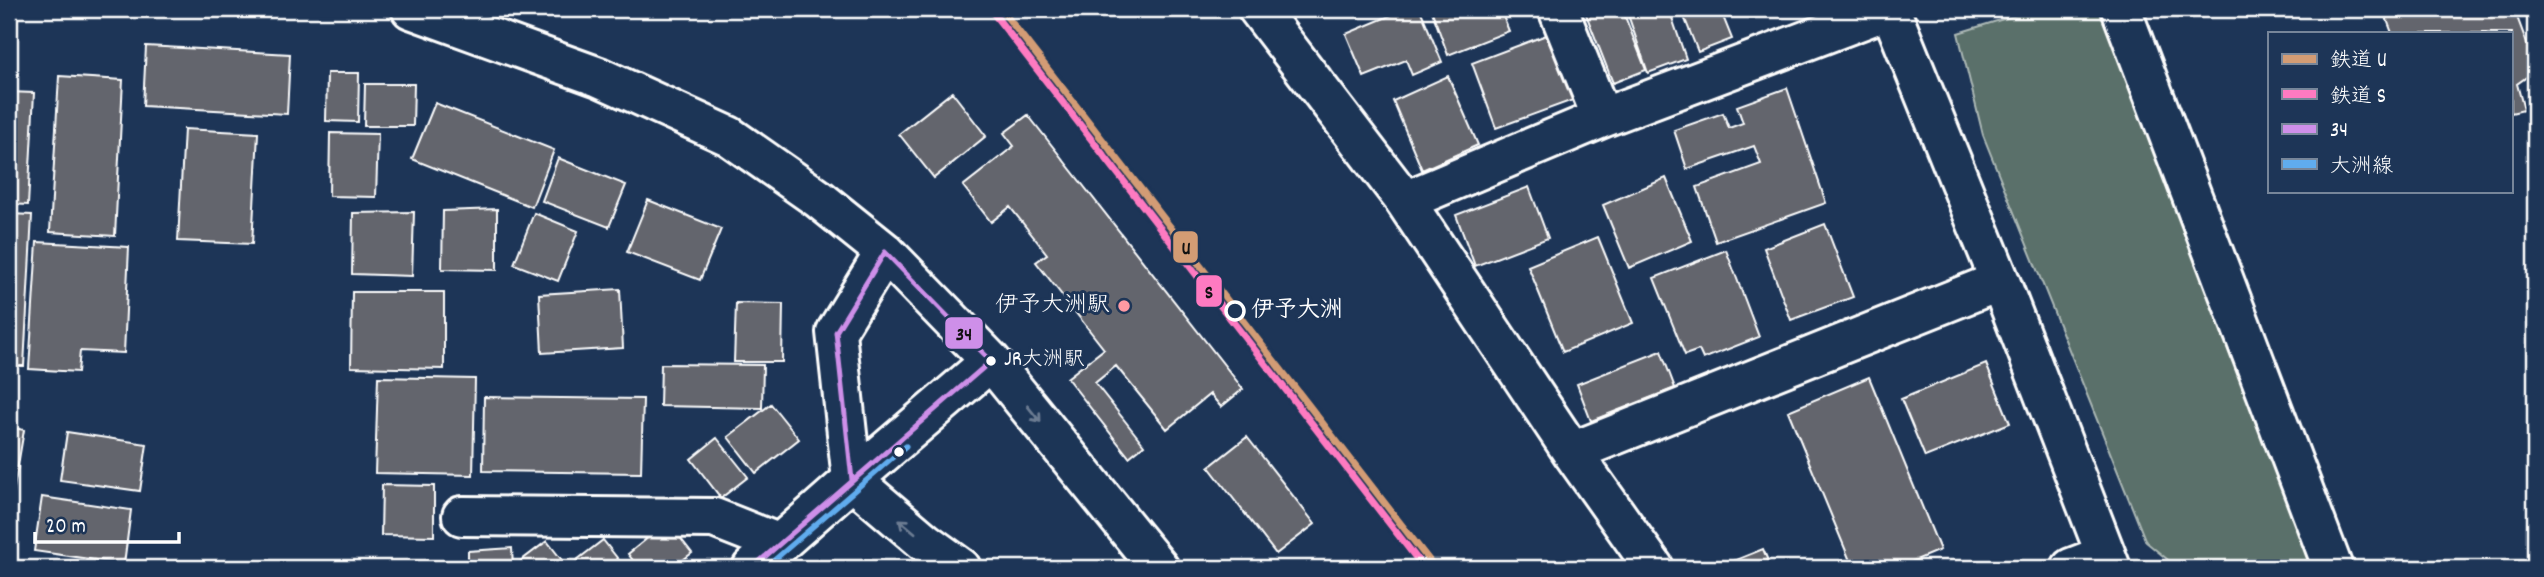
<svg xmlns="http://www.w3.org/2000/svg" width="2544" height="577" font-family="Dekko,'Klee One',sans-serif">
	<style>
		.green { fill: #5a706b; stroke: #acb8b5; stroke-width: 2 }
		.building { fill: #63656d; stroke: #fff; stroke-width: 2 }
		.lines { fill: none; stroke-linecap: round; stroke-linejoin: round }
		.minor-casing { stroke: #fff; stroke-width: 44 }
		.major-casing { stroke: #fff; stroke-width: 44 }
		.minor { stroke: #1d3557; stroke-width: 38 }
		.major { stroke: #1d3557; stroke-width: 38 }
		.bus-1-casing { stroke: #1d3557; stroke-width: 10 }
		.bus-2-casing { stroke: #1d3557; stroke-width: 10 }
		.bus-1 { stroke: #ce8fe9; stroke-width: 5 }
		.bus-2 { stroke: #60acee; stroke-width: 5 }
		.rail-1-casing { stroke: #1d3557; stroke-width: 12 }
		.rail-2-casing { stroke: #1d3557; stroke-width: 12 }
		.rail-1 { stroke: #d39c74; stroke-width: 7 }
		.rail-2 { stroke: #fe7ac1; stroke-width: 7 }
		.oneway { stroke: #6c7c92 }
		.poi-dot { fill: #ff9aa2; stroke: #1d3557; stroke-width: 2.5 }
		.stop-dot { fill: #1d3557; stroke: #fff; stroke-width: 3.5 }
		.bus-dot { fill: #fff; stroke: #1d3557; stroke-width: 2.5 }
		.labels { text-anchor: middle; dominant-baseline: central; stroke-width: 6; stroke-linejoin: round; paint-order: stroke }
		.bus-label { font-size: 21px; fill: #fff; stroke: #1d3557; text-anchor: start }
		.poi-label { font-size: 23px; fill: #fff; stroke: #1d3557; text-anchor: end }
		.stop-label { font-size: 23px; font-weight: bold; fill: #fff; stroke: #1d3557; text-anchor: start }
		.line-badge { stroke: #1d3557; stroke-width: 2.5 }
		.pale-badge-label { font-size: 19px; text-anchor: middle; font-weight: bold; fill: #111 }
	</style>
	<rect width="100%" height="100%" fill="#1d3557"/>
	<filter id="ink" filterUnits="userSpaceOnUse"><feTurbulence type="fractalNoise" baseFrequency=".0143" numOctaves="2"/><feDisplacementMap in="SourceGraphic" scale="14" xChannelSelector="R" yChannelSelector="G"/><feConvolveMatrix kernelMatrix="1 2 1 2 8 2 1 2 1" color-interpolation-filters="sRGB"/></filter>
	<g filter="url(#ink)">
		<!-- green -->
		<path class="green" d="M2036,9H2101L2315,568H2178L2146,542L1983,135L1958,33Z"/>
		<!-- building -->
		<path class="building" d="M1406,9H1420L1442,62L1412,75L1406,60L1364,77L1346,34Z
			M1431,9H1500L1509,31L1448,55Z
			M1584,9H1622L1646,70L1613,83Z
			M1626,9H1669L1686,59L1648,73Z
			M1681,9H1720L1732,39L1698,52Z
			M2383,9H2514L2535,65V71L2517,84L2524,110L2511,113V33H2392Z
			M1549,34L1573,100L1496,128L1472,63Z
			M146,46L290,54L287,114L143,106Z
			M327,73H359L358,122L326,121Z
			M59,76L123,80L115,236L50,232Z
			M1448,76L1478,145L1422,170L1393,101Z
			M365,84H414L413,126H364Z
			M1787,88L1826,203L1716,242L1697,187L1761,164L1754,146L1687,169L1674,130L1723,113L1729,128L1743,123L1737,106Z
			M9,92L34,93L28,205L9,204Z
			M952,92L986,136L934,178L899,134Z
			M435,103L554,150L532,207L412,159Z
			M1028,115L1243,389L1221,407L1210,394L1167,429L1116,366L1095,383L1144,445L1129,457L1067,378L1104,349L1036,262L1047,254L1010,207L991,222L963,186L1014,146L1004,133Z
			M184,129L258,133L252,244L178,241Z
			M330,133L378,134L376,197L329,196Z
			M558,158L626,185L609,227L542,201Z
			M1666,178L1692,241L1629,268L1603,205Z
			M1529,187L1548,238L1475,266L1456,215Z
			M648,200L721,229L700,280L627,252Z
			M497,209V270L442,269L443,211Z
			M414,212L412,276L352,274L353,213Z
			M534,213L578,231L558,281L514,264Z
			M9,214L32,215L24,366H9Z
			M1825,224L1853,297L1791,320L1764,248Z
			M1598,237L1633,323L1563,352L1528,266Z
			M37,242L129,247L124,353L80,351L78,372L29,369Z
			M1726,250L1759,337L1703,359L1699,350L1685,355L1654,278Z
			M620,289L623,348L542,353L539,294Z
			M352,292H444V369L351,367Z
			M736,303L783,304L782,362H734Z
			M1661,351L1675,388L1591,421L1577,384Z
			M661,364L763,365L762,408L660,406Z
			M1986,364L2010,423L1925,457L1901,399Z
			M378,377L475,379L473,475L375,473Z
			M1869,377L1940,550L1897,568H1892L1888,561L1872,568H1853L1788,411Z
			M484,397L643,399L641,473L483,471Z
			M771,404L799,439L756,473L728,437Z
			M9,427L24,430L11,506L9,505Z
			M67,432L147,444L140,491L60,480Z
			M1247,437L1315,524L1276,554L1209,467Z
			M717,438L748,477L721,498L691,459Z
			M382,485L434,486V536L381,535Z
			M42,497L131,510L124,564L34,551Z
			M678,535L692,553L672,568H639L628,554L649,537Z
			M603,540L625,568H578L573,563Z
			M547,541L568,568H522L518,563Z
			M512,548L513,568H384V566L468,560V551Z
			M1763,549L1771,568H1716Z"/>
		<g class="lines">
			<!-- minor casing -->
			<g class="minor-casing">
				<path id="minor" d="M411,9L599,77L729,136L819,199L885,252L991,361L1159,568
					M1258,9L1405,201L1572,452L1654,568
					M1558,9L1602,118
					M1890,9L2000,281L2111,568
					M2121,9L2333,568
					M1405,201L1602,118L1890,9
					M885,252L836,332L852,480L925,542L961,568
					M1572,452L2000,281
					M852,480L991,361
					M462,516L714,518L780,544
					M2071,568L2105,555"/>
			</g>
			<!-- major casing -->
			<g class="major-casing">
				<path id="major" d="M752,568L852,480"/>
			</g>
			<!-- minor -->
			<use href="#minor" class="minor"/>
			<!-- major -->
			<use href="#major" class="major"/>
			<!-- bus-1 casing -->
			<g class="bus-1-casing">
				<path id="bus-1" d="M752,568L991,361L885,252L836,332L852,480"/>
			</g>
			<!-- bus-2 casing -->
			<g class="bus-2-casing">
				<path id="bus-2" d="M765,568L906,446"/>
			</g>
			<!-- bus-1 -->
			<use href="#bus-1" class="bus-1"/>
			<!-- bus-2 -->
			<use href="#bus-2" class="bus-2"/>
			<!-- rail-1 casing -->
			<g class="rail-1-casing">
				<path id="rail-1" d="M1001,9L1435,568"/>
			</g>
			<!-- rail-2 casing -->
			<g class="rail-2-casing">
				<path id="rail-2" d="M994,14L1424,568"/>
			</g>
			<!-- rail-1 -->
			<use href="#rail-1" class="rail-1"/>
			<!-- rail-2 -->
			<use href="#rail-2" class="rail-2"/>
		</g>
		<!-- one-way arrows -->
		<defs><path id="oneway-shaft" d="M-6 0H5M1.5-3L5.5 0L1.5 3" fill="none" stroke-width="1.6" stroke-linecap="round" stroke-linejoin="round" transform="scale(1.75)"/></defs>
		<g class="oneway">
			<use href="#oneway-shaft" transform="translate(1034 414) rotate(51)"/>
			<use href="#oneway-shaft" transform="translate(907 526) rotate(-140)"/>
		</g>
	</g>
	<!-- markers -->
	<circle class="poi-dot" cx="1124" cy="306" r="7"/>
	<circle class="stop-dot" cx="1235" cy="311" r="9"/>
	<g class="bus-dot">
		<circle cx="991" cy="361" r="6"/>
		<circle cx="899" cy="452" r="6"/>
	</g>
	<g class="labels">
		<!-- bus labels -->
		<g class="bus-label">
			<text x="1004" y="361">JR大洲駅</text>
		</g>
		<!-- poi labels -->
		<g class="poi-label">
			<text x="1110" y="306">伊予大洲駅</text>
		</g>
		<!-- stop labels -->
		<g class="stop-label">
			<text x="1251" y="311">伊予大洲</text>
		</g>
	</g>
	<g class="line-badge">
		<rect x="1172" y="230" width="27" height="34" rx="7" fill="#d39c74"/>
		<rect x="1195" y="274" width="28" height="34" rx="7" fill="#fe7ac1"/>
		<rect x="944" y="316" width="40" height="34" rx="7" fill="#ce8fe9"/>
	</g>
	<g class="pale-badge-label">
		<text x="1186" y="254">U</text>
		<text x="1209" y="298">S</text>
		<text x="964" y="340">34</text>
	</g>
	<!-- margin -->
	<rect width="2544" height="577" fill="none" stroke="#1d3557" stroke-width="35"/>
	<rect x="18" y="18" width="2509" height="542" fill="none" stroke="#fff" stroke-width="2.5" filter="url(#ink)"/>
	<!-- legend -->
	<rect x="2268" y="32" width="245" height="161" fill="#1d3557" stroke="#77869a" stroke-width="2"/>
	<rect x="2282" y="54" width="35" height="10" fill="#d39c74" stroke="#77869a" stroke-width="2"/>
	<text x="2330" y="66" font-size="21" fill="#ffffff">鉄道 U</text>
	<rect x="2282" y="89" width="35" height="10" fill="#fe7ac1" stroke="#77869a" stroke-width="2"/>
	<text x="2330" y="102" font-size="21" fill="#ffffff">鉄道 S</text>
	<rect x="2282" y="124" width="35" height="10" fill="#ce8fe9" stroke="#77869a" stroke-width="2"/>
	<text x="2330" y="136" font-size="21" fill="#ffffff">34</text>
	<rect x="2282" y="159" width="35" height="10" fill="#60acee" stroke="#77869a" stroke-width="2"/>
	<text x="2330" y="172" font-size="21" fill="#ffffff">大洲線</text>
	<!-- scale -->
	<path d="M35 532v10h144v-10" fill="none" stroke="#ffffff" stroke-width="3.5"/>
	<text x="46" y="532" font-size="21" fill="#ffffff" stroke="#1d3557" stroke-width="5" paint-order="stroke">20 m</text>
</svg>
